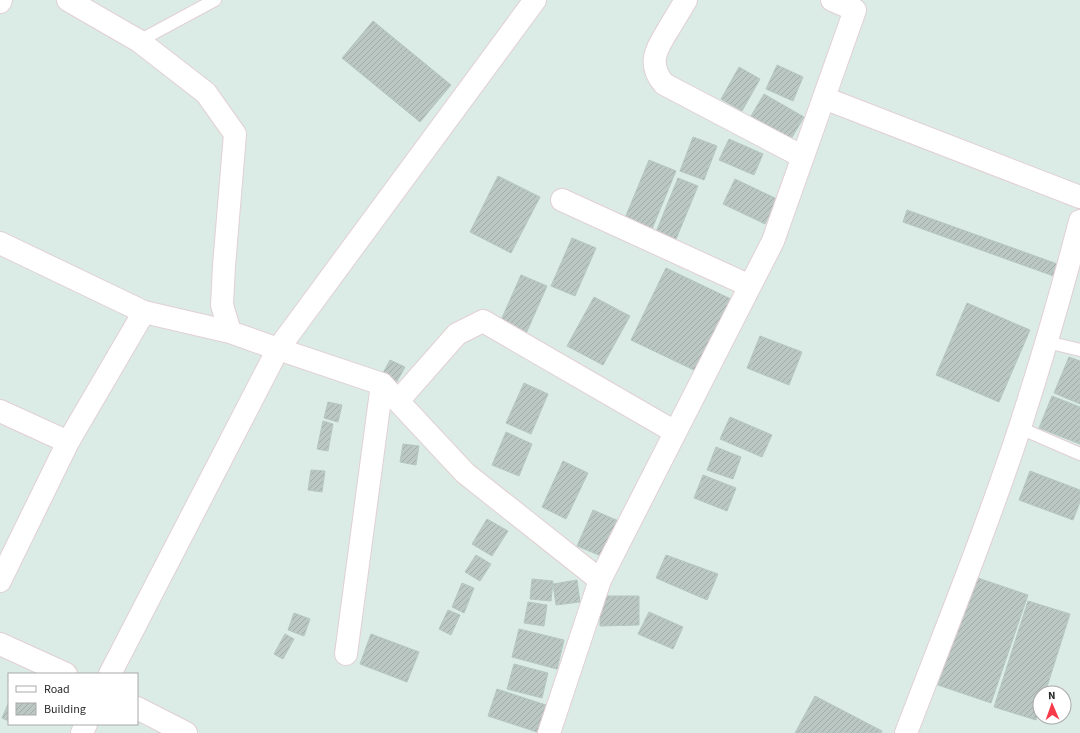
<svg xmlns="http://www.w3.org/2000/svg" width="1080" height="733" font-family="'Source Sans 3',sans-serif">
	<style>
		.building { fill: url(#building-hatch); stroke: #b5c7c2 }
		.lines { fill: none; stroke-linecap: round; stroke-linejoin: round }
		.service-casing { stroke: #e2d0d2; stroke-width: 14 }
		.minor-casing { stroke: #e2d0d2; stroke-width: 24 }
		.service { stroke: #fff; stroke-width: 12 }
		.minor { stroke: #fff; stroke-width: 22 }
	</style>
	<defs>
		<pattern id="building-hatch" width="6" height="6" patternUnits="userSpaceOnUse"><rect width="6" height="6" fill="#bbc7c3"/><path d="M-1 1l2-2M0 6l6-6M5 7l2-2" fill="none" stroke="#a1aba8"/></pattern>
	</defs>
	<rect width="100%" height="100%" fill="#dbebe6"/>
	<!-- building -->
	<path class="building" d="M373,21L451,85L420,122L342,58Z
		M777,65L803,77L793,101L766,89Z
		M739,67L760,79L742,111L721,99Z
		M764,94L804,117L791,139L751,116Z
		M693,137L717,146L704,180L680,171Z
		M729,139L763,154L754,175L719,160Z
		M649,160L676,171L652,229L625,218Z
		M498,176L540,197L511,253L470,232Z
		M678,178L698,186L674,244L654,237Z
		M735,179L777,199L765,224L723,204Z
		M907,210L1063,266L1059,278L903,222Z
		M572,238L596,248L575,296L551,286Z
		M666,268L733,300L698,372L631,340Z
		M521,275L547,286L524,338L498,327Z
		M594,297L630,316L603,365L567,346Z
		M967,303L1030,330L999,402L936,375Z
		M760,336L802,352L789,385L747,368Z
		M1069,357L1080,361V404L1054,393Z
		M390,360L405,367L396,383L382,375Z
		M524,383L548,394L531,434L506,423Z
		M1052,396L1080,407V444L1039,428Z
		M328,402L342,405L338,422L324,418Z
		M730,417L772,435L762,457L720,439Z
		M323,421L333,424L328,451L317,449Z
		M506,432L532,444L519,476L492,465Z
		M403,444L419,446L416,465L400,462Z
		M716,447L741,457L733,479L707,470Z
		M563,461L588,473L566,519L542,507Z
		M311,470L325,471L322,492L308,490Z
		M1030,471L1080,490V502L1073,520L1019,500Z
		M703,475L736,488L727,511L694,498Z
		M593,510L621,522L606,558L577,546Z
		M487,519L508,531L492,556L472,544Z
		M476,555L491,564L480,581L465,572Z
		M666,555L718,574L707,600L656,578Z
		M975,577L1028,595L991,703L938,685Z
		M532,579L553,581L551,601L530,599Z
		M577,580L580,602L556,605L553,584Z
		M462,583L474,588L464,613L452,607Z
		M600,596H639V625L600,626Z
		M1028,601L1070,614L1045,693H1040V709L1036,720L994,707Z
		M528,602L547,605L544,626L524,623Z
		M448,610L460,615L451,635L439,629Z
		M649,612L683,627L673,649L638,634Z
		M294,613L310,619L304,636L288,630Z
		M519,629L564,640L557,669L512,657Z
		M285,634L294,639L283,659L274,654Z
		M371,634L419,652L407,682L360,664Z
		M514,664L548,673L542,698L507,689Z
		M497,689L549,706L540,733L488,716Z
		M815,696L882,731L881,733H795Z
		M9,702V721L2,718Z"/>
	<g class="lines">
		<!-- service casing -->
		<g class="service-casing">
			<path id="service" d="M139,41L215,0
				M1047,342L1080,350
				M1020,428L1080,454"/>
		</g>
		<!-- minor casing -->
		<g class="minor-casing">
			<path id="minor" d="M68,0L139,41L206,93L235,134L224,266L222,305L230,332L278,349L382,384L465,473L600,580
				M686,0C680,10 674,20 668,30C656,49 647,64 664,84L803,157
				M0,2L1,0
				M824,98L1080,197
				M562,200L750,286
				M0,243L144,312L230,332
				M398,401L457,334L483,321L675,432
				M0,411L68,442
				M0,581L68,442L144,312
				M0,644L66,674
				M346,654L382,384
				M110,674L278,349L535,0
				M137,708L186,733
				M82,733L86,724
				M549,733L600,580L773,241L855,10L832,0
				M906,733C945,631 986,530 1020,427C1042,359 1062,291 1080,221"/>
		</g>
		<!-- service -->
		<use href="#service" class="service"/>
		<!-- minor -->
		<use href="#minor" class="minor"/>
	</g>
	<!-- legend -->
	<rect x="8" y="673" width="130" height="52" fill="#ffffff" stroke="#a9a9a9"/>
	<rect x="16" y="686" width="20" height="6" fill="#ffffff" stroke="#a9a9a9"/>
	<text x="44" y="693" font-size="12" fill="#292929">Road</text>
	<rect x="16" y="703" width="20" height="12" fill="url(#building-hatch)" stroke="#a9a9a9"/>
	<text x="44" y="713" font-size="12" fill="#292929">Building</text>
	<!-- north arrow -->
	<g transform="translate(1052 705) rotate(358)"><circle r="19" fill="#ffffff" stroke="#a9a9a9"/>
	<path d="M0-3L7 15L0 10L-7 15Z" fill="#f83b4a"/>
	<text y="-6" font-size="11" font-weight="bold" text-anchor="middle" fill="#292929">N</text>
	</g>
</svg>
